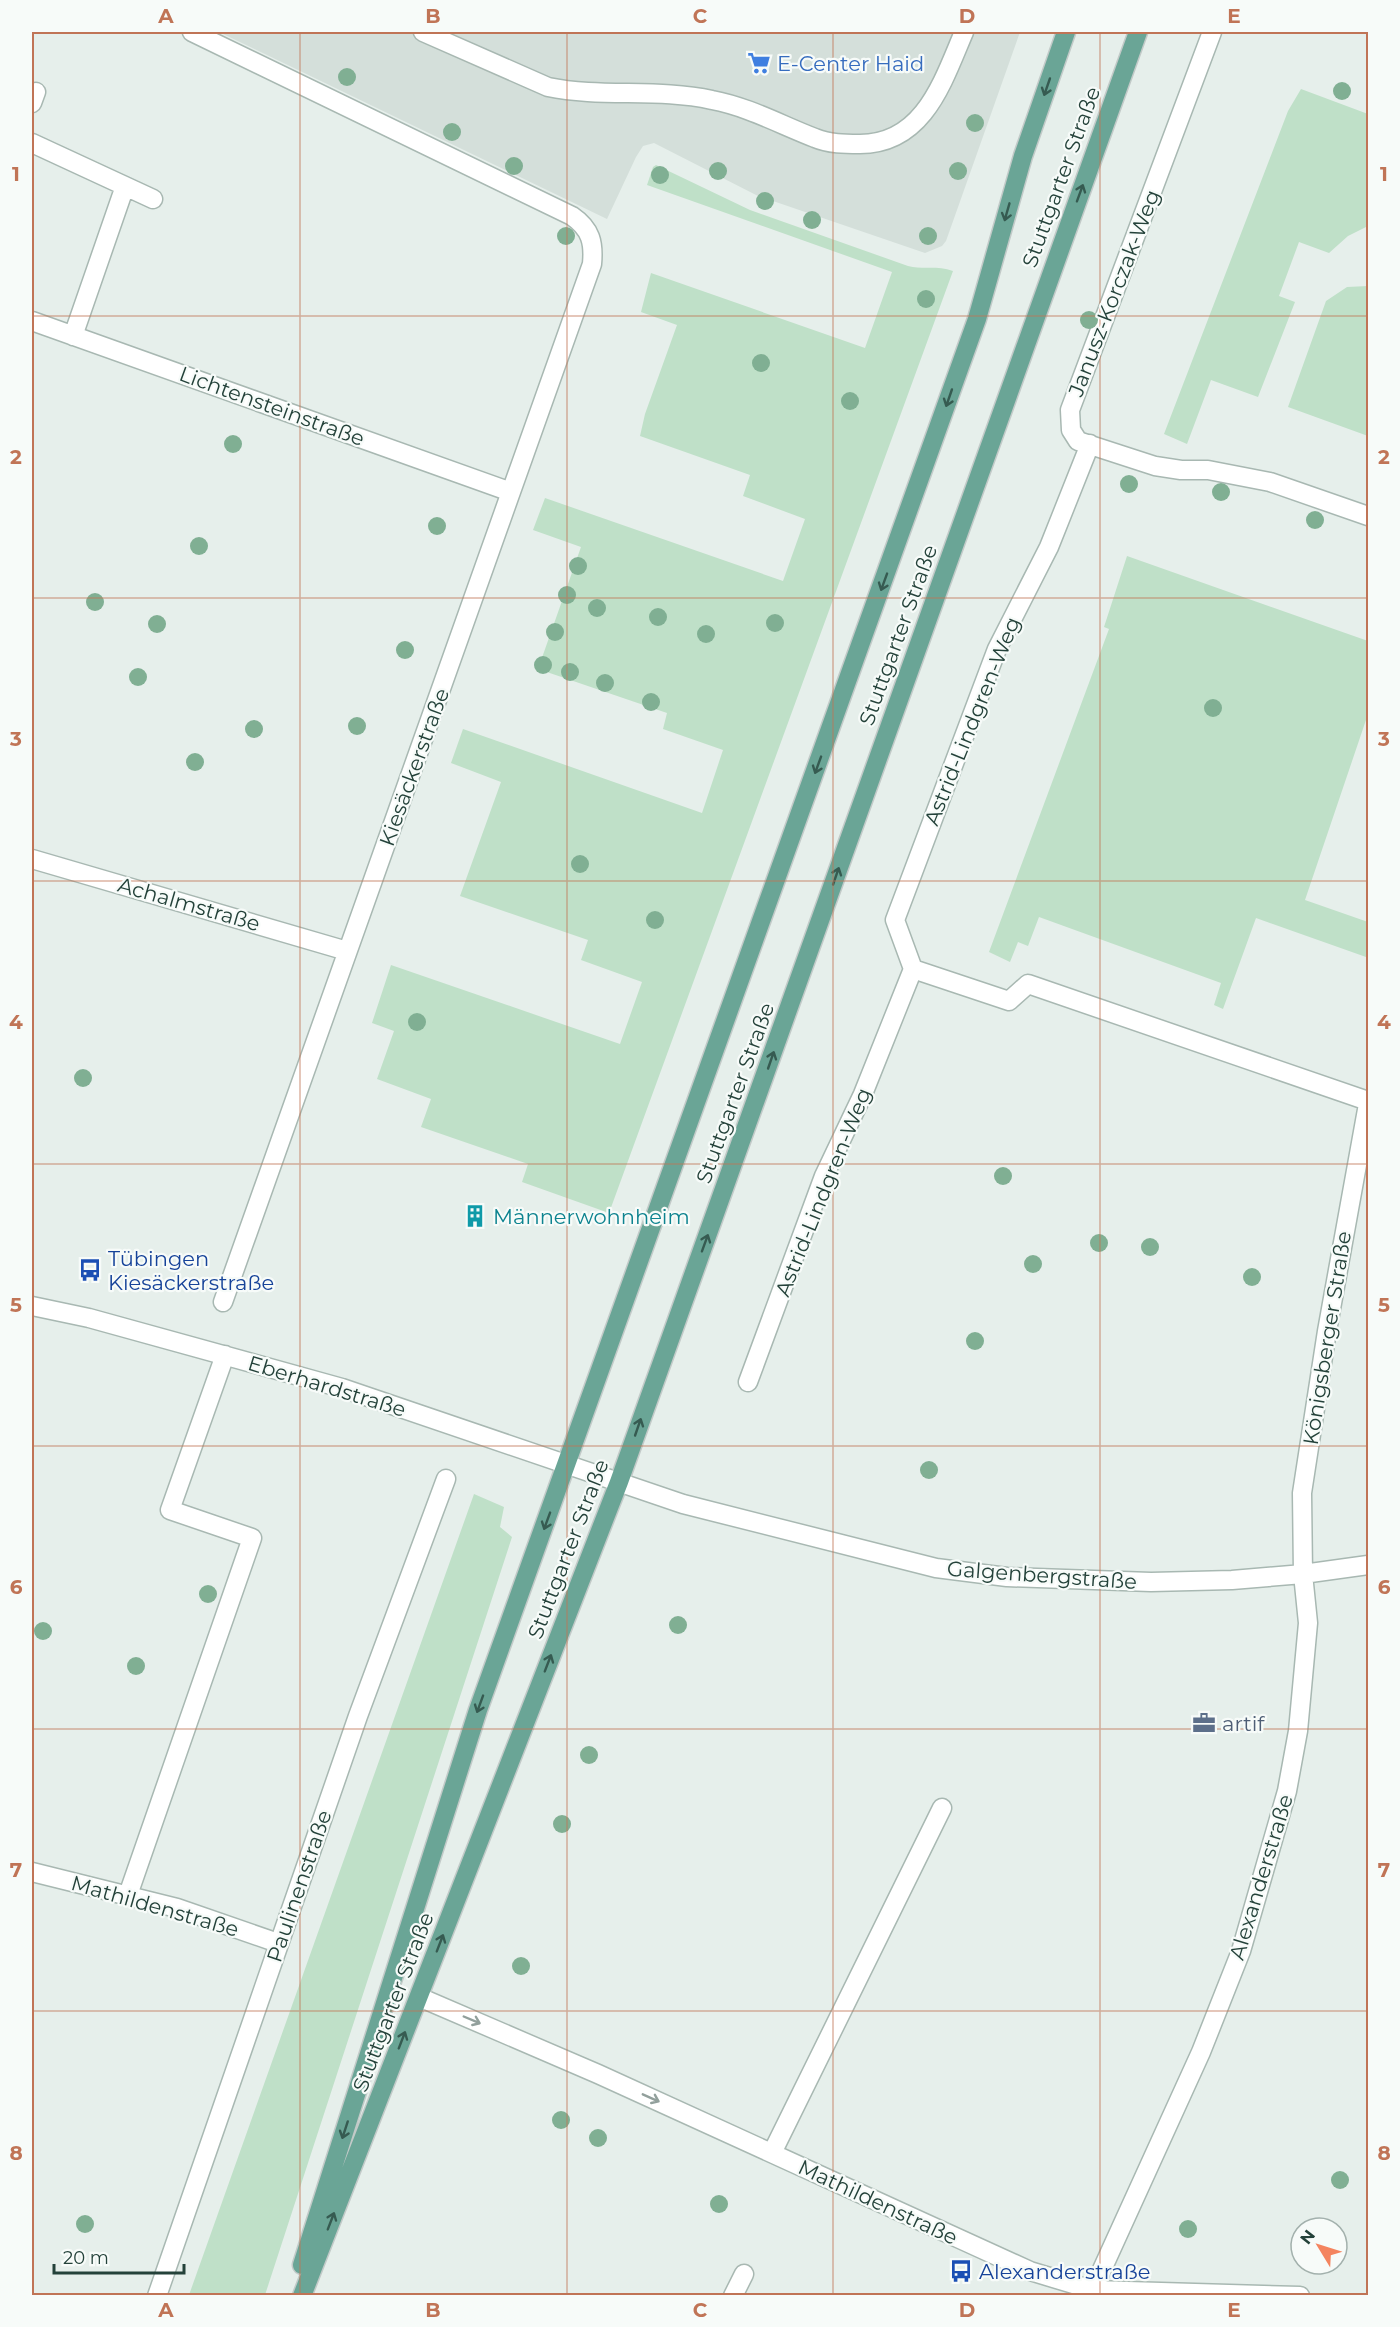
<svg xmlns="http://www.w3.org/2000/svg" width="1400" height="2327" font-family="Montserrat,sans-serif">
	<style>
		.built { fill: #d4dfda }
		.green { fill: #bfe0c8 }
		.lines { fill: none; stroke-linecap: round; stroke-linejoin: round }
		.minor-casing { stroke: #a8b8b2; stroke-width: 21 }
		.major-casing { stroke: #c2cac8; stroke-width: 21 }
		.minor { stroke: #fff; stroke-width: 18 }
		.major { stroke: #6aa596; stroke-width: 18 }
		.tree { fill: #80af93 }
		.oneway { stroke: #365b51 }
		.oneway2 { stroke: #92a09c }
		.grid { fill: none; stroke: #c07456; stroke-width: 1.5; stroke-opacity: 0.55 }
		.labels { text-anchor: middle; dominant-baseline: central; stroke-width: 4.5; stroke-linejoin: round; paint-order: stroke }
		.shop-label { font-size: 21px; fill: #366cbe; stroke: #f7fbf9; text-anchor: start }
		.street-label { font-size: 21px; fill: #24423a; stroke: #f7fbf9 }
		.culture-label { font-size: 21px; fill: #0d838f; stroke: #f7fbf9; text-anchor: start }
		.transit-label { font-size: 21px; fill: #164399; stroke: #f7fbf9; text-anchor: start }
		.service-label { font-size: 21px; fill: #4e5e75; stroke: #f7fbf9; text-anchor: start }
		.neatline { fill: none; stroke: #c07456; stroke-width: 2 }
		.grid-label { font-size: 20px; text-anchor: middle; font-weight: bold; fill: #c07456 }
	</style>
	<rect width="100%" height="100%" fill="#e6efeb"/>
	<!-- built -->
	<path class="built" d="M219,32H1020L946,241L942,246L925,253L758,196L654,143L643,146L636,157L607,219Z"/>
	<!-- green -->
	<path class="green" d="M1301,89L1368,114V226L1348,236L1329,253L1299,242L1279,296L1295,302L1258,397L1211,380L1187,444L1164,434L1288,111Z
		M656,165L750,210L908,266C924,270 937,265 953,271L609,1213L522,1182L528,1164L421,1127L431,1099L377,1079L394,1031L372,1023L391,965L620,1044L642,982L581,960L588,940L460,896L501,782L451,763L463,729L702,813L723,750L663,729L667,713L538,669L581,547L533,530L545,498L783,581L805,519L743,496L750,475L640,436L645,414L677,325L641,312L651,273L865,348L892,272L647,185L653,167Z
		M1368,286V436L1288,407L1326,301L1347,287Z
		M1127,556L1368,641V714L1305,900L1368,922L1366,957L1256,918L1223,1009L1214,1005L1221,983L1039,917L1028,946L1018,942L1010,962L989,952L1109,629L1104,627Z
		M474,1494L504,1507L500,1527L512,1537L265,2295H189Z"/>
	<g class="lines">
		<!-- minor casing -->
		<g class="minor-casing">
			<path id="minor" d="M192,32L572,216C591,229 594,243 592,264L223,1302
				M423,32L548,87C602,98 658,88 712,100C749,107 781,125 815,138C829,144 845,144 860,144C924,144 943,81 964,32
				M1212,32L1070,410L1071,430L1078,441L1155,466L1181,470H1208L1270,482L1368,516
				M32,103L36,92
				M32,143L153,199
				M32,321L511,492
				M73,336L125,186
				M32,859L347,951
				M913,969L1009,1001L1028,984L1368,1101
				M32,1306L89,1318L342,1388L683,1504L936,1568L1007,1577L1151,1582L1232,1580L1303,1574L1368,1565
				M748,1382L824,1176L863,1094L913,969L895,920L997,649L1049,547L1090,444
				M32,1872L177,1908L278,1943
				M128,1895L252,1538L170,1510L225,1355
				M419,1997L598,2074L1030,2271L1093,2290L1300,2296
				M772,2153L942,1808
				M157,2296L358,1716L446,1479
				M733,2296L744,2274
				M1090,2296L1201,2052L1241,1951L1287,1791L1298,1731L1308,1623L1303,1574L1302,1493L1327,1331L1368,1104"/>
		</g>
		<!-- major casing -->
		<g class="major-casing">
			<path id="major" d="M302,2265L478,1710L977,319L1023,156L1066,32
				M302,2296L619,1482L1138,32"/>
		</g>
		<!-- minor -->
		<use href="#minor" class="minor"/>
		<!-- major -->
		<use href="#major" class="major"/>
	</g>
	<!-- trees -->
	<g class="tree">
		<circle cx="347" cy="77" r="9"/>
		<circle cx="1342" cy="91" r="9"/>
		<circle cx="975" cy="123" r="9"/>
		<circle cx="452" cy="132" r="9"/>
		<circle cx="514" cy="166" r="9"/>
		<circle cx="718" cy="171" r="9"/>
		<circle cx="958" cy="171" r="9"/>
		<circle cx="660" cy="175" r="9"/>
		<circle cx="765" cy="201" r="9"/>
		<circle cx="812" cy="220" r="9"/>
		<circle cx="566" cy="236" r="9"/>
		<circle cx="928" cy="236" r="9"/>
		<circle cx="926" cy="299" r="9"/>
		<circle cx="1089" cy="320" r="9"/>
		<circle cx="761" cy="363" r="9"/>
		<circle cx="850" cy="401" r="9"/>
		<circle cx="233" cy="444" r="9"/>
		<circle cx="1129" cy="484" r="9"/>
		<circle cx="1221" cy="492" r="9"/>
		<circle cx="1315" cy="520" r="9"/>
		<circle cx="437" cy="526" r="9"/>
		<circle cx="199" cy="546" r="9"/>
		<circle cx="578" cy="566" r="9"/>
		<circle cx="567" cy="595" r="9"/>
		<circle cx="95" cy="602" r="9"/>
		<circle cx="597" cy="608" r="9"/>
		<circle cx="658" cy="617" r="9"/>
		<circle cx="775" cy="623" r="9"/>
		<circle cx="157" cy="624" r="9"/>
		<circle cx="555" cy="632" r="9"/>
		<circle cx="706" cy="634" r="9"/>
		<circle cx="405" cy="650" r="9"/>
		<circle cx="543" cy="665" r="9"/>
		<circle cx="570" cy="672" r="9"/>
		<circle cx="138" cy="677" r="9"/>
		<circle cx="605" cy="683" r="9"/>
		<circle cx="651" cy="702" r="9"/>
		<circle cx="1213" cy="708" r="9"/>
		<circle cx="357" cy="726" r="9"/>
		<circle cx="254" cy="729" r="9"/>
		<circle cx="195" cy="762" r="9"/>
		<circle cx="580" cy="864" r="9"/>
		<circle cx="655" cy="920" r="9"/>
		<circle cx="417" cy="1022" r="9"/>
		<circle cx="83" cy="1078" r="9"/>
		<circle cx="1003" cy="1176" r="9"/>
		<circle cx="1099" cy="1243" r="9"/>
		<circle cx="1150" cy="1247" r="9"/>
		<circle cx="1033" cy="1264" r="9"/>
		<circle cx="1252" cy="1277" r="9"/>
		<circle cx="975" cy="1341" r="9"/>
		<circle cx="929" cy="1470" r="9"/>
		<circle cx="208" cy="1594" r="9"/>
		<circle cx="678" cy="1625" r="9"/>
		<circle cx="43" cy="1631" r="9"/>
		<circle cx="136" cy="1666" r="9"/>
		<circle cx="589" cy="1755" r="9"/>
		<circle cx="562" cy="1824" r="9"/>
		<circle cx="521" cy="1966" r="9"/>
		<circle cx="561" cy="2120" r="9"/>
		<circle cx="598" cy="2138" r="9"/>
		<circle cx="1340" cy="2180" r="9"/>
		<circle cx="719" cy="2204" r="9"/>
		<circle cx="85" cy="2224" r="9"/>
		<circle cx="1188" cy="2229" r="9"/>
	</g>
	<!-- one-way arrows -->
	<defs><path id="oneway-shaft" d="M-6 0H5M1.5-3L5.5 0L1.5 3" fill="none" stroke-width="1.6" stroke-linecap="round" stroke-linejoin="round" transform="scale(1.5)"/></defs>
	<g class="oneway">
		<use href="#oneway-shaft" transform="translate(1047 87) rotate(109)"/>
		<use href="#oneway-shaft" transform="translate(1080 193) rotate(-70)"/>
		<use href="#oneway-shaft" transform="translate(1007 212) rotate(106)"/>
		<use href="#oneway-shaft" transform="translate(949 398) rotate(109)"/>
		<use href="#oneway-shaft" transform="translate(884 582) rotate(110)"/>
		<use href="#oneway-shaft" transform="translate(818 765) rotate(110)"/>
		<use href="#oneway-shaft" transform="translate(836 876) rotate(-71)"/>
		<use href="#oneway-shaft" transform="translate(771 1060) rotate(-71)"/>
		<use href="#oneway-shaft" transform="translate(705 1243) rotate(-70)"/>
		<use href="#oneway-shaft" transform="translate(638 1427) rotate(-71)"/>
		<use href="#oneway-shaft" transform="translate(547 1521) rotate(110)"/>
		<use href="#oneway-shaft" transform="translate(548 1663) rotate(-69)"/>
		<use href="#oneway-shaft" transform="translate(480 1704) rotate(110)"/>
		<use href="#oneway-shaft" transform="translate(440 1943) rotate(-69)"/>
		<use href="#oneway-shaft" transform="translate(402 2040) rotate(-69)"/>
		<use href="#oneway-shaft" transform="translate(345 2130) rotate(108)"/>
		<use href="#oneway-shaft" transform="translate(331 2221) rotate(-69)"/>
	</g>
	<g class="oneway2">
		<use href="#oneway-shaft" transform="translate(472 2020) rotate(23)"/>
		<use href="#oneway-shaft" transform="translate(651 2098) rotate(24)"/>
	</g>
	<!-- grid -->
	<path class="grid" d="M300,32V2296M567,32V2296M833,32V2296M1100,32V2296M32,316H1368M32,598H1368M32,881H1368M32,1164H1368M32,1446H1368M32,1729H1368M32,2011H1368"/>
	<!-- icons -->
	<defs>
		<g id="supermarket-bare" transform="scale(1.8)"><path d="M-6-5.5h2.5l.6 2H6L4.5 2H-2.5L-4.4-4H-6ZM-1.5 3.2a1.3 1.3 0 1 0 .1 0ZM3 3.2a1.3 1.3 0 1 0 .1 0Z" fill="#3f7fe0" stroke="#f7fbf9" stroke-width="2.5" paint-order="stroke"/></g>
		<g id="building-bare" transform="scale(1.8)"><path d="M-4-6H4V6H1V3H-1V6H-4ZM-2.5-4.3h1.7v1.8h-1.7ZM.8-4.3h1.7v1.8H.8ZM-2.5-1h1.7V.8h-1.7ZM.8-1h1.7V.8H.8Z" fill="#0f9aa8" stroke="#f7fbf9" stroke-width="2.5" paint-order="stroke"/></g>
		<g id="bus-bare" transform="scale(1.8)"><path d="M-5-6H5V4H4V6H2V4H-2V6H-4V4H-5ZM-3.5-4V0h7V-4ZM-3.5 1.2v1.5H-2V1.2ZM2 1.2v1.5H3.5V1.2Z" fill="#1a4fb4" stroke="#f7fbf9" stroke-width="2.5" paint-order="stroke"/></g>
		<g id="office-bare" transform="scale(1.8)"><path d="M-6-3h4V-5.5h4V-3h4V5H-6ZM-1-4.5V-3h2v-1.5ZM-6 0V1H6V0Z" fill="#5c6f8a" stroke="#f7fbf9" stroke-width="2.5" paint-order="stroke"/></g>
	</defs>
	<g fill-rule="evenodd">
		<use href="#supermarket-bare" x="759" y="63"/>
		<use href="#building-bare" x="475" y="1216"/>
		<use href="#bus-bare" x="90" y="1270"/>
		<use href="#office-bare" x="1204" y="1723"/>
		<use href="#bus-bare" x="961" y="2271"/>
	</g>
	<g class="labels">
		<!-- shop labels -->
		<g class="shop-label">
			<text x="777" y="63">E-Center Haid</text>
		</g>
		<!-- street labels -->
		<g class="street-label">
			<text transform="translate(1061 177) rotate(-70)">Stuttgarter Straße</text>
			<text transform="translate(1114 293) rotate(-69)">Janusz-Korczak-Weg</text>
			<text transform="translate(272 406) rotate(20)">Lichtensteinstraße</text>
			<text transform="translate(898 635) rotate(-70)">Stuttgarter Straße</text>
			<text transform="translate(972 721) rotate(-68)">Astrid-Lindgren-Weg</text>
			<text transform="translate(414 767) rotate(-70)">Kiesäckerstraße</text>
			<text transform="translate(189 904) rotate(16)">Achalmstraße</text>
			<text transform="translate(735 1093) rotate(-70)">Stuttgarter Straße</text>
			<text transform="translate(823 1192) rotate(-68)">Astrid-Lindgren-Weg</text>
			<text transform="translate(1327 1338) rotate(-81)">Königsberger Straße</text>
			<text transform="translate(327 1386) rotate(17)">Eberhardstraße</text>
			<text transform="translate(568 1549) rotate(-69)">Stuttgarter Straße</text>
			<text transform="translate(1042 1575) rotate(4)">Galgenbergstraße</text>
			<text transform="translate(1261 1877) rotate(-73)">Alexanderstraße</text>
			<text transform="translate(299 1886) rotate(-71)">Paulinenstraße</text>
			<text transform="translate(155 1906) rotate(16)">Mathildenstraße</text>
			<text transform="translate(393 2002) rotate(-69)">Stuttgarter Straße</text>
			<text transform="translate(878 2202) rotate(25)">Mathildenstraße</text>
		</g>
		<!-- culture labels -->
		<g class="culture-label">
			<text x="493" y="1216">Männerwohnheim</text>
		</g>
		<!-- transit labels -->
		<g class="transit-label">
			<text x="108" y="1258">Tübingen<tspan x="108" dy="24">Kiesäckerstraße</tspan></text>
			<text x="979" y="2271">Alexanderstraße</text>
		</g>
		<!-- service labels -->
		<g class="service-label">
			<text x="1222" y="1723">artif</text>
		</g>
	</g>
	<!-- border -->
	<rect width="1400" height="2327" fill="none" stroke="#f7fbf9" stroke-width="66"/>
	<!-- north arrow -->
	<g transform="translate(1319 2246) rotate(308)"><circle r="28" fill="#f7fbf9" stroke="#a3b1ad" stroke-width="1.5"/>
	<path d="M0-4.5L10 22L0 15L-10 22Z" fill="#f4845f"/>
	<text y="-9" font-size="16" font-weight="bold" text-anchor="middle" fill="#24423a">N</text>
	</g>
	<!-- scale -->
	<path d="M54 2264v9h130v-9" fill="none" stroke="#24423a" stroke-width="3"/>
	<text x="63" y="2264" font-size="18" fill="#24423a" stroke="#f7fbf9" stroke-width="4.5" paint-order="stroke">20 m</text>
	<rect x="33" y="33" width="1334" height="2261" class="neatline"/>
	<g class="grid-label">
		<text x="166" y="23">A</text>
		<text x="433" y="23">B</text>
		<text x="700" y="23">C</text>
		<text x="967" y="23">D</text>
		<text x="1234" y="23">E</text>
		<text x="16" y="181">1</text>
		<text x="1384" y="181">1</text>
		<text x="16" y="464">2</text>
		<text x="1384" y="464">2</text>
		<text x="16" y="746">3</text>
		<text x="1384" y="746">3</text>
		<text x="16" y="1029">4</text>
		<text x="1384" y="1029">4</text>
		<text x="16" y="1312">5</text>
		<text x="1384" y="1312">5</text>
		<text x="16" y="1594">6</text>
		<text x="1384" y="1594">6</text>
		<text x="16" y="1877">7</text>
		<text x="1384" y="1877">7</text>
		<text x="16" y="2160">8</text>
		<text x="1384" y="2160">8</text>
		<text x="166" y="2317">A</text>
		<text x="433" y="2317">B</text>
		<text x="700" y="2317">C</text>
		<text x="967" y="2317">D</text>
		<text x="1234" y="2317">E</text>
	</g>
</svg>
